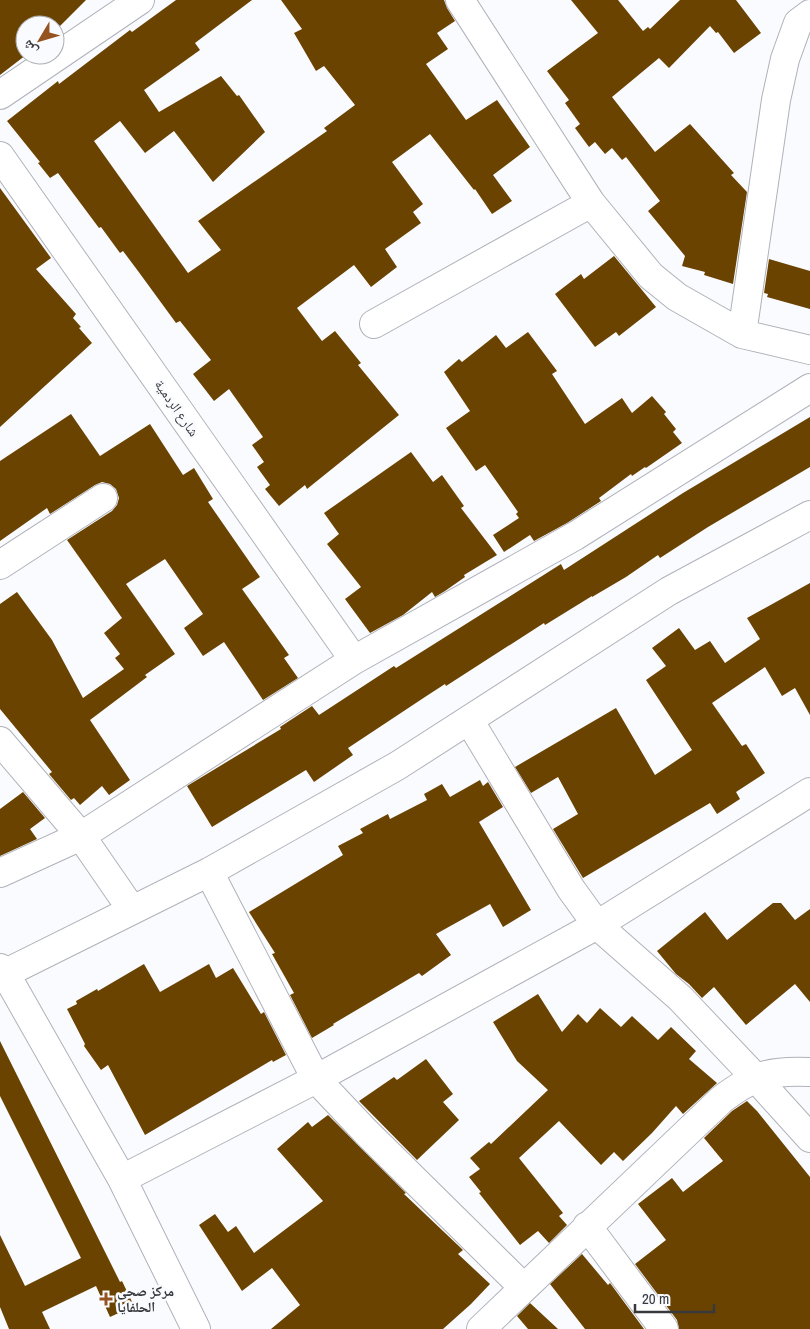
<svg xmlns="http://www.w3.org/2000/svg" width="810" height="1329" font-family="'Archivo Narrow','Noto Naskh Arabic',sans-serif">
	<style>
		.building { fill: #6b4300 }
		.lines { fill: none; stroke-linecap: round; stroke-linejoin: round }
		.minor-casing { stroke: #afb2b9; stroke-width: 30 }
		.minor { stroke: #fff; stroke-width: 28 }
		.poi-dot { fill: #955320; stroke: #fafbfe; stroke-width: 2 }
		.labels { text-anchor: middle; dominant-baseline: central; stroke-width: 5; stroke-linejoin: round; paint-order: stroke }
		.street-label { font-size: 14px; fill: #38393c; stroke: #fafbfe }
		.poi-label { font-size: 14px; font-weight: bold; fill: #38393c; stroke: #fafbfe; text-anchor: start }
	</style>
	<rect width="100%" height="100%" fill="#fafbfe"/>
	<!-- building -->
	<path class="building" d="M0,0H86L55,31V25H25L26,55L0,75Z
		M176,0H252L195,43L200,50L144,90L159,112L221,76L237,96L239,95L265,132L213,182L174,131L145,153L120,121L94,141L188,273L221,250L198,221L327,131L324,128L355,105L324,66L316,71L294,33L302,29L281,0H444L447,8L455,21L437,33L448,49L426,64L466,120L497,100L530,147L493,175L512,201L492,214L475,189L474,190L430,134L392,162L423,204L413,212L421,223L385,249L397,267L371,287L354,265L297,308L322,341L335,331L361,363L358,365L399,415L307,489L305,485L279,506L265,489L270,485L257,467L264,462L252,445L263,437L229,389L214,401L193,374L211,360L180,321L176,323L138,271L123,251L120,253L101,227L99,228L58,173L50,178L38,163L40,162L7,121L58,81L59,84L130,30L132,32Z
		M571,0H618L643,31L648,27L650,29L680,0H736L761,33L734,53L718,32L716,33L710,26L669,68L659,58L612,97L655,152L690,124L734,173L731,175L747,192L733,284L704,275L705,272L682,266L685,256L648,211L660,201L626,157L622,160L612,148L605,154L595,142L589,147L575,128L580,124L565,103L569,100L547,71L598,33Z
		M0,188L51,258L36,269L76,314L73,318L81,327L79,328L92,343L0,427Z
		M614,256L656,307L619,336L616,332L595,347L555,294L581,274L584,279Z
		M769,259L810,271V309L767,297L768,294L764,293Z
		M528,332L557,371L552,374L585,424L622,398L632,413L652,396L666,412L664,414L676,429L673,432L682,443L646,468L645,467L632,476L631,474L599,498L601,501L567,523L534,541L530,535L504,552L493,535L519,518L516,514L518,512L485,465L476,471L446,428L470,411L444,372L459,359L462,362L496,335L506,348Z
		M71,414L100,456L150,424L183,475L194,468L213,499L208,502L260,577L242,589L289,655L284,658L298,678L263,700L224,642L203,656L184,628L203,614L165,559L126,584L175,654L145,675L147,677L90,720L130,780L109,795L102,786L80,805L74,798L71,800L49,774L52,772L0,709V604L17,592L52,640L83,698L124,669L115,658L120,654L104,633L122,618L67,540L112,511L117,505L119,498L116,489L110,484L102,482L95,485L50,514L47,508L0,541V461Z
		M810,417V467L708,527L660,558L658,555L626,577L592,597V596L545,625L544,623L446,686L445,684L428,695L348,748L353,755L314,782L306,770L212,827L187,786L281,729L280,727L312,706L319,715L394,666L396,668L561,564L564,570L683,493Z
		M411,452L433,482L442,475L464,506L461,508L497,555L464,575L465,577L445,591L435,597L432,592L403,615L370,633L345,599L361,587L327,544L339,534L324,513Z
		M810,583V715L795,688L782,696L765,667L712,703L742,746L746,744L765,773L736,792L740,799L717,814L710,803L583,878L553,829L578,814L558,777L531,793L515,767L616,708L655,775L692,750L646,680L666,666L652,648L679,628L695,650L710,641L725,663L760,639L747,618Z
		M480,780L483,786L488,782L503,807L479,822L531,910L503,927L490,904L436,934L451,955L422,976L419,973L333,1024L334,1025L312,1038L290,995L294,993L272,954L275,953L249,912L343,855L338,846L363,833L360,829L388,814L390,819L427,800L424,794L442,784L450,797Z
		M23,792L45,818L30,829L37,839L0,856V809Z
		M773,903H781L795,920L810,909V1002L795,984L746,1025L714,987L702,998L689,984L676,974L657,951L705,912L727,940Z
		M144,964L160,992L209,964L216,978L233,968L261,1014L264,1012L286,1055L273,1062L272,1060L145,1135L108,1065L101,1070L84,1046L85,1044L67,1009L77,1004L76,1001L97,989L98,991Z
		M538,994L562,1032L578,1014L587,1023L600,1008L621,1027L632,1016L658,1040L671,1027L696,1051L689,1059L717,1083L683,1114L676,1106L652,1133L623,1161L614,1152L601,1165L559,1121L519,1158L563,1213L559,1216L567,1225L549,1243L538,1231L520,1245L479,1193L481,1192L469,1177L480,1169L470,1158L489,1142L491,1144L548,1090L517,1061L493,1022Z
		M0,1041L120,1282L122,1281L134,1306L110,1317L96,1286L42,1312L50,1329H9L0,1307V1235L25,1286L81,1258L0,1096Z
		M426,1059L453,1094L443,1102L459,1120L417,1160L359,1101L394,1077L397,1080Z
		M747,1101L757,1111L810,1177V1329H679L677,1320L635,1264L666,1240L638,1204L672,1178L683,1192L723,1161L704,1138L732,1111Z
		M328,1115L406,1193L404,1194L463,1250L458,1254L490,1284L471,1304L443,1329H271L300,1305L272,1268L242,1291L199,1225L215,1214L228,1232L236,1226L254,1253L323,1201L277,1149L308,1122L312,1127Z
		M582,1254L608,1285L610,1283L644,1329H585L550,1284Z
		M530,1303L558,1329H528L517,1316Z"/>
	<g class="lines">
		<!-- minor casing -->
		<g class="minor-casing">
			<path id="minor" d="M460,0L591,203L651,276L677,297L742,334L810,350
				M0,95L140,0
				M0,156L354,660
				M374,324L591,203
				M742,334L776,100L785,59L798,23L810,14
				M0,565L103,498
				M469,720L571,889L597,925L680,998L755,1077L810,1138
				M0,741L81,836L132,910
				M209,872L316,1079L366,1132L524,1288
				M0,873L81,836L354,660L575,536L810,388
				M0,968L5,973L122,1179L196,1329
				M0,976L209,872L397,766L669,591L810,515
				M122,1179L316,1079L597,925L810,792
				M587,1226L664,1329
				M481,1329L722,1099C754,1075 770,1070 810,1072"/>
		</g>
		<!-- minor -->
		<use href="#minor" class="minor"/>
	</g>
	<!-- markers -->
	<path class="poi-dot" d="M103.5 1291.5h5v5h5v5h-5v5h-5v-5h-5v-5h5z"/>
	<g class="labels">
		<!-- street labels -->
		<g class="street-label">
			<text transform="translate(177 408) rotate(55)">شارع الردمية</text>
		</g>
		<!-- poi labels -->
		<g class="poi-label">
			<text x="117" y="1291">مركز صحى<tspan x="117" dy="16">الحلفايا</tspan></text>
		</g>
	</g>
	<!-- north arrow -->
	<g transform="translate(40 40) rotate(232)"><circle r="24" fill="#fafbfe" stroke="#acadb0"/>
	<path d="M0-4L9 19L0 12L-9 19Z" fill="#955320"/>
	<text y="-8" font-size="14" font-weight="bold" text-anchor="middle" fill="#38393c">ش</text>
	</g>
	<!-- scale -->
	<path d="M635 1304v8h79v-8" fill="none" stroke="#38393c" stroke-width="2.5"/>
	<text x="642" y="1304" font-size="15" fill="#38393c" stroke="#fafbfe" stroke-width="4" paint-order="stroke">20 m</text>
</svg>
